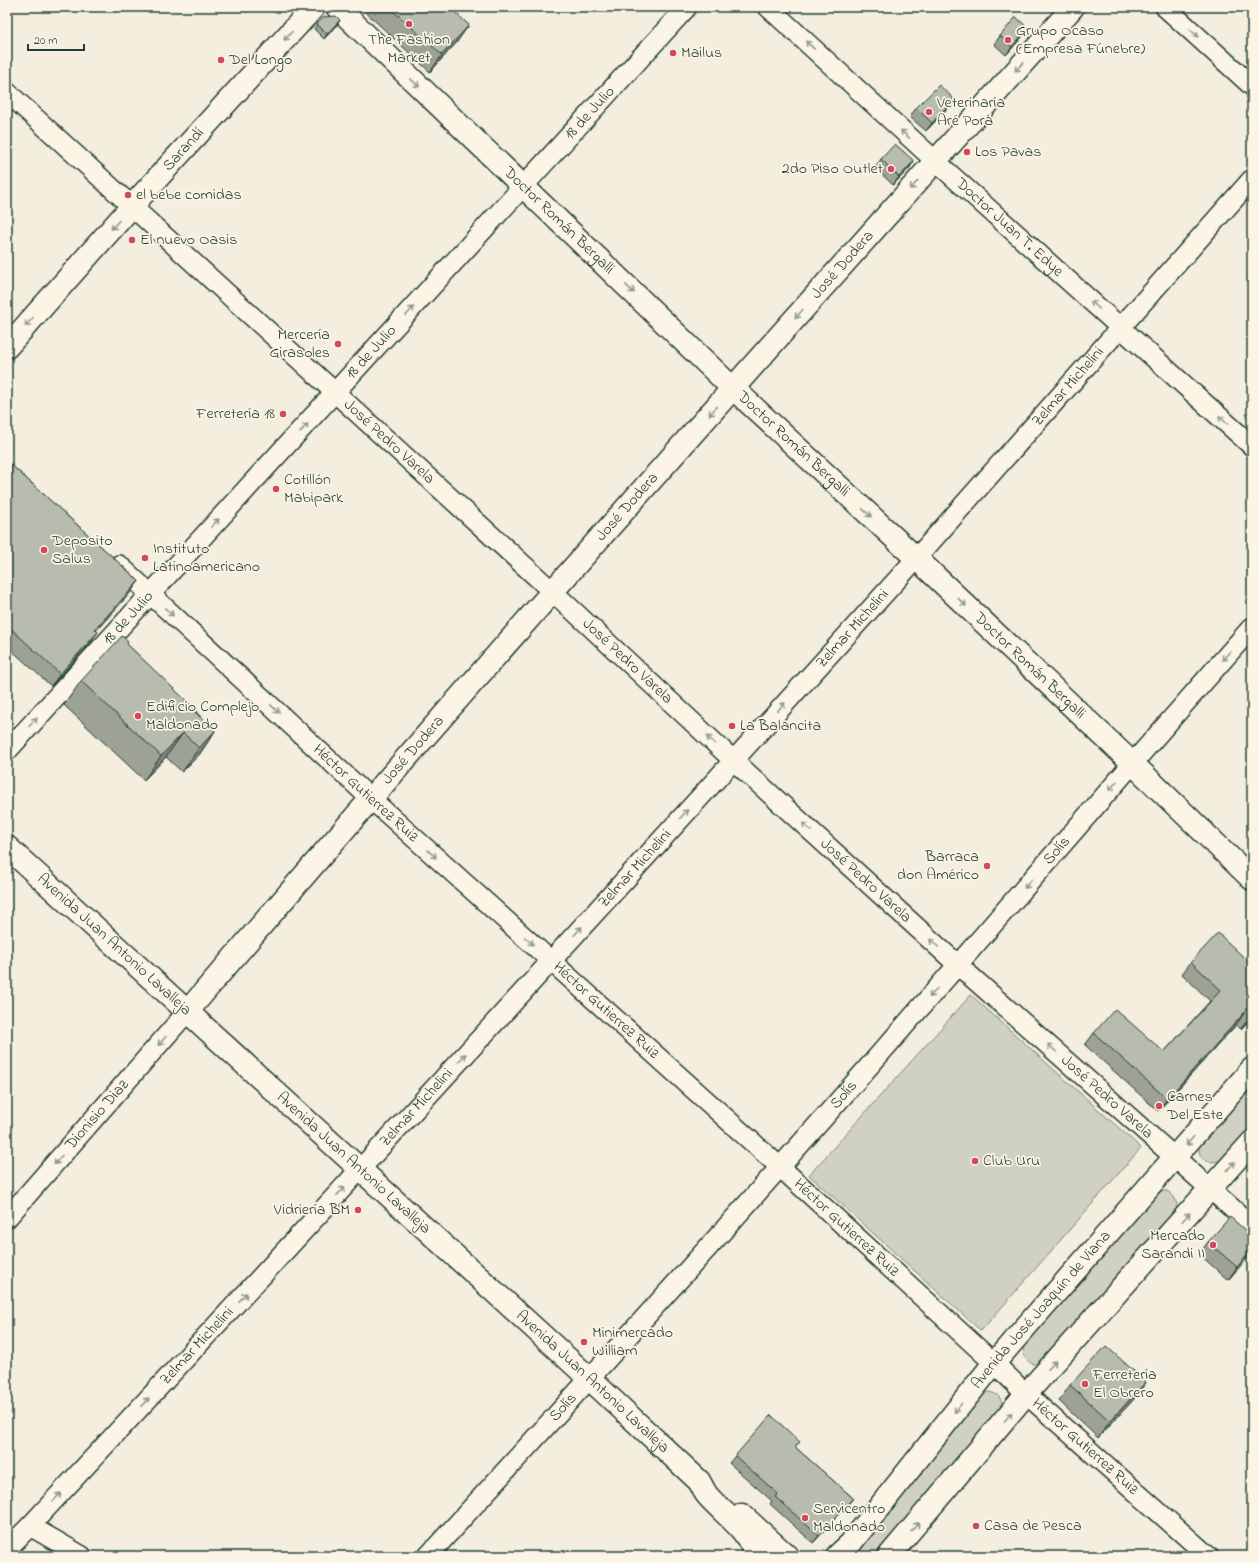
<svg xmlns="http://www.w3.org/2000/svg" width="1259" height="1563" font-family="'Indie Flower',sans-serif">
	<style>
		.grass { fill: #d0d1c2; stroke: #78877b }
		.lines { fill: none; stroke-linecap: round; stroke-linejoin: round }
		.street-casing { stroke: #1f3d34; stroke-width: 22 }
		.secondary-casing { stroke: #1f3d34; stroke-width: 25 }
		.street { stroke: #fcf5e5; stroke-width: 19 }
		.secondary { stroke: #fcf5e5; stroke-width: 22 }
		.wall { fill: #9ea296; stroke: #1f3d34 }
		.shaded-wall { fill: #81847a; stroke: #1f3d34 }
		.building { fill: #b8bcae; stroke: #1f3d34 }
		.oneway { stroke: #8e998c }
		.poi-dot { fill: #d1495b; stroke: #fcf5e5; stroke-width: 1.5 }
		.labels { text-anchor: middle; dominant-baseline: central; stroke-width: 3.5; stroke-linejoin: round; paint-order: stroke }
		.poi-label { font-size: 16px; fill: #1f3d34; stroke: #fcf5e5; text-anchor: start }
		.street-label { font-size: 16px; fill: #1f3d34; stroke: #fcf5e5 }
	</style>
	<rect width="100%" height="100%" fill="#f3eede"/>
	<filter id="ink" filterUnits="userSpaceOnUse"><feTurbulence type="fractalNoise" baseFrequency=".025" numOctaves="2"/><feDisplacementMap in="SourceGraphic" scale="8" xChannelSelector="R" yChannelSelector="G"/><feConvolveMatrix kernelMatrix="1 2 1 2 8 2 1 2 1" color-interpolation-filters="sRGB"/></filter>
	<g filter="url(#ink)">
		<!-- grass -->
		<path class="grass" d="M971,995L1141,1148L981,1331L809,1175Z
			M1252,1082V1125L1223,1159C1209,1166 1197,1160 1199,1144Z
			M1162,1191H1167C1176,1197 1178,1202 1176,1212L1040,1364C1027,1366 1020,1354 1025,1343L1156,1194Z
			M986,1392C995,1392 1001,1396 1003,1406L876,1556H851L980,1395Z"/>
		<g class="lines">
			<!-- street casing -->
			<g class="street-casing">
				<g id="street">
					<path id="s1" d="M768,7L942,167L1252,446"/>
					<path d="M1165,7L1252,86"/>
					<path id="s2" d="M7,92L565,603L733,760L958,965L1252,1226"/>
					<path id="s3" d="M119,565L371,799L780,1167L994,1363L1026,1394L1208,1556"/>
					<path id="s4" d="M7,751L687,7"/>
					<path id="s5" d="M7,1218L187,1012"/>
					<path d="M30,1526L82,1556"/>
					<path id="s6" d="M7,1549L30,1526C327,1207 621,886 913,562C1027,435 1138,306 1252,179"/>
					<path id="s7" d="M428,1556C545,1427 664,1298 780,1167C939,989 1094,806 1252,627"/>
				</g>
			</g>
			<!-- secondary casing -->
			<g class="secondary-casing">
				<g id="secondary">
					<path id="s8" d="M337,7L722,378L916,558L1132,763L1252,879"/>
					<path id="s9" d="M7,347L132,206L314,7"/>
					<path id="s10" d="M7,847L590,1379L699,1481C702,1486 704,1491 707,1495C724,1515 749,1529 755,1556"/>
					<path id="s11" d="M187,1012C477,672 776,340 1073,7"/>
					<path d="M742,1515L787,1556"/>
					<path id="s12" d="M837,1556L850,1544L994,1363L1252,1069"/>
					<path d="M889,1556L1026,1394L1252,1142"/>
				</g>
			</g>
			<!-- street -->
			<use href="#street" class="street"/>
			<!-- secondary -->
			<use href="#secondary" class="secondary"/>
		</g>
		<!-- wall -->
		<path class="wall" d="M360,7H449L457,42L430,72Z
			M340,20L337,25L324,39L314,29L317,24Z
			M1028,28L1022,37L1006,55L994,44L1000,36Z
			M916,108H948L926,131L910,117Z
			M881,159L914,161L908,170L893,185L875,168Z
			M7,461L139,581L130,593L96,630L89,645L51,686L7,646Z
			M127,644L196,712L215,731L199,755L182,772L166,757L144,780L64,705L81,681Z
			M1191,962L1252,965V1017L1241,1029L1236,1025L1158,1111L1085,1045L1094,1033L1164,1052L1210,1001L1182,974Z
			M1252,1236V1252L1228,1280L1199,1254L1208,1242Z
			M1146,1382L1134,1399L1098,1438L1059,1401L1070,1385Z
			M796,1448L853,1498L847,1505L813,1543L770,1504L772,1501L729,1463L735,1456Z"/>
		<!-- shaded-wall -->
		<path class="shaded-wall" d="M340,20L337,25L324,39L327,34Z
			M469,25L457,42L430,72L442,55Z
			M1028,28L1022,37L1006,55L1012,47Z
			M954,99L948,108L926,131L932,123Z
			M914,161L908,170L893,185L899,177Z
			M139,581L130,593L86,642L95,629Z
			M98,632L89,645L51,686L60,674Z
			M215,731L199,755L182,772L199,748Z
			M183,733L166,757L144,780L161,756Z
			M1245,1012L1236,1025L1158,1111L1167,1099Z
			M1252,1014V1017L1241,1029L1250,1016Z
			M1252,1250V1252L1250,1255L1228,1280L1237,1267Z
			M1146,1382L1134,1399L1098,1438L1110,1421Z
			M853,1498L847,1505L813,1543L819,1536Z"/>
		<!-- building -->
		<path class="building" d="M389,7H449L469,25L442,55Z
			M336,16L340,20L327,34L317,24L324,17Z
			M1016,17L1028,28L1012,47L1000,36Z
			M939,85L954,99L932,123L916,108Z
			M895,144L914,161L899,177L881,159Z
			M7,461L139,581L95,629L98,632L60,674L7,625Z
			M122,636L128,642L127,644L197,711L195,712L215,731L199,748L183,733L161,756L81,681Z
			M1218,933L1252,965V1014L1250,1016L1245,1012L1167,1099L1094,1033L1115,1009L1164,1052L1221,990L1191,962Z
			M1230,1217L1252,1236V1250L1237,1267L1208,1242Z
			M1106,1346L1146,1382L1110,1421L1070,1385Z
			M771,1415L800,1442L795,1447L853,1498L819,1536L775,1497L778,1494L735,1456Z"/>
		<!-- one-way arrows -->
		<defs><path id="oneway-shaft" d="M-6 0H5M1.5-3L5.5 0L1.5 3" fill="none" stroke-width="1.6" stroke-linecap="round" stroke-linejoin="round"/></defs>
		<g class="oneway">
			<use href="#oneway-shaft" transform="translate(1194 33) rotate(42)"/>
			<use href="#oneway-shaft" transform="translate(288 36) rotate(132)"/>
			<use href="#oneway-shaft" transform="translate(810 45) rotate(-137)"/>
			<use href="#oneway-shaft" transform="translate(1019 67) rotate(132)"/>
			<use href="#oneway-shaft" transform="translate(415 83) rotate(44)"/>
			<use href="#oneway-shaft" transform="translate(905 134) rotate(-137)"/>
			<use href="#oneway-shaft" transform="translate(914 185) rotate(132)"/>
			<use href="#oneway-shaft" transform="translate(115 225) rotate(132)"/>
			<use href="#oneway-shaft" transform="translate(630 289) rotate(44)"/>
			<use href="#oneway-shaft" transform="translate(1095 305) rotate(-138)"/>
			<use href="#oneway-shaft" transform="translate(410 311) rotate(-48)"/>
			<use href="#oneway-shaft" transform="translate(799 314) rotate(132)"/>
			<use href="#oneway-shaft" transform="translate(29 322) rotate(132)"/>
			<use href="#oneway-shaft" transform="translate(713 411) rotate(131)"/>
			<use href="#oneway-shaft" transform="translate(1223 420) rotate(-138)"/>
			<use href="#oneway-shaft" transform="translate(304 428) rotate(-47)"/>
			<use href="#oneway-shaft" transform="translate(867 513) rotate(43)"/>
			<use href="#oneway-shaft" transform="translate(215 523) rotate(-47)"/>
			<use href="#oneway-shaft" transform="translate(962 602) rotate(43)"/>
			<use href="#oneway-shaft" transform="translate(169 612) rotate(43)"/>
			<use href="#oneway-shaft" transform="translate(1226 656) rotate(131)"/>
			<use href="#oneway-shaft" transform="translate(781 707) rotate(-48)"/>
			<use href="#oneway-shaft" transform="translate(275 709) rotate(43)"/>
			<use href="#oneway-shaft" transform="translate(33 722) rotate(-48)"/>
			<use href="#oneway-shaft" transform="translate(711 740) rotate(-137)"/>
			<use href="#oneway-shaft" transform="translate(1113 786) rotate(131)"/>
			<use href="#oneway-shaft" transform="translate(684 814) rotate(-48)"/>
			<use href="#oneway-shaft" transform="translate(807 827) rotate(-138)"/>
			<use href="#oneway-shaft" transform="translate(432 854) rotate(42)"/>
			<use href="#oneway-shaft" transform="translate(1028 884) rotate(131)"/>
			<use href="#oneway-shaft" transform="translate(578 931) rotate(-48)"/>
			<use href="#oneway-shaft" transform="translate(529 941) rotate(42)"/>
			<use href="#oneway-shaft" transform="translate(934 943) rotate(-138)"/>
			<use href="#oneway-shaft" transform="translate(933 993) rotate(131)"/>
			<use href="#oneway-shaft" transform="translate(162 1041) rotate(131)"/>
			<use href="#oneway-shaft" transform="translate(1052 1048) rotate(-138)"/>
			<use href="#oneway-shaft" transform="translate(462 1058) rotate(-48)"/>
			<use href="#oneway-shaft" transform="translate(1190 1141) rotate(131)"/>
			<use href="#oneway-shaft" transform="translate(58 1160) rotate(131)"/>
			<use href="#oneway-shaft" transform="translate(1231 1166) rotate(-48)"/>
			<use href="#oneway-shaft" transform="translate(341 1191) rotate(-47)"/>
			<use href="#oneway-shaft" transform="translate(1186 1217) rotate(-48)"/>
			<use href="#oneway-shaft" transform="translate(243 1297) rotate(-47)"/>
			<use href="#oneway-shaft" transform="translate(1052 1365) rotate(-48)"/>
			<use href="#oneway-shaft" transform="translate(145 1402) rotate(-47)"/>
			<use href="#oneway-shaft" transform="translate(958 1408) rotate(129)"/>
			<use href="#oneway-shaft" transform="translate(1008 1417) rotate(-50)"/>
			<use href="#oneway-shaft" transform="translate(57 1497) rotate(-47)"/>
			<use href="#oneway-shaft" transform="translate(915 1527) rotate(-49)"/>
		</g>
	</g>
	<!-- markers -->
	<g class="poi-dot">
		<circle cx="409" cy="24" r="4"/>
		<circle cx="1008" cy="40" r="4"/>
		<circle cx="673" cy="53" r="4"/>
		<circle cx="221" cy="60" r="4"/>
		<circle cx="929" cy="112" r="4"/>
		<circle cx="967" cy="152" r="4"/>
		<circle cx="891" cy="169" r="4"/>
		<circle cx="128" cy="195" r="4"/>
		<circle cx="132" cy="240" r="4"/>
		<circle cx="338" cy="344" r="4"/>
		<circle cx="283" cy="414" r="4"/>
		<circle cx="276" cy="489" r="4"/>
		<circle cx="44" cy="550" r="4"/>
		<circle cx="145" cy="558" r="4"/>
		<circle cx="138" cy="716" r="4"/>
		<circle cx="732" cy="726" r="4"/>
		<circle cx="987" cy="866" r="4"/>
		<circle cx="1159" cy="1106" r="4"/>
		<circle cx="975" cy="1161" r="4"/>
		<circle cx="358" cy="1210" r="4"/>
		<circle cx="1213" cy="1245" r="4"/>
		<circle cx="584" cy="1342" r="4"/>
		<circle cx="1085" cy="1384" r="4"/>
		<circle cx="805" cy="1518" r="4"/>
		<circle cx="976" cy="1526" r="4"/>
	</g>
	<g class="labels">
		<!-- poi labels -->
		<g class="poi-label">
			<text x="1016" y="31">Grupo Ocaso<tspan x="1016" dy="18">(Empresa Fúnebre)</tspan></text>
			<text x="409" y="40" text-anchor="middle">The Fashion<tspan x="409" dy="18">Market</tspan></text>
			<text x="681" y="53">Mailus</text>
			<text x="229" y="60">Del Longo</text>
			<text x="937" y="103">Veterinaría<tspan x="937" dy="18">Aré Porá</tspan></text>
			<text x="975" y="152">Los Pavas</text>
			<text x="883" y="169" text-anchor="end">2do Piso Outlet</text>
			<text x="136" y="195">el bebe comidas</text>
			<text x="140" y="240">El nuevo Oasis</text>
			<text x="330" y="335" text-anchor="end">Mercería<tspan x="330" dy="18">Girasoles</tspan></text>
			<text x="275" y="414" text-anchor="end">Ferretería 18</text>
			<text x="284" y="480">Cotillón<tspan x="284" dy="18">Mabipark</tspan></text>
			<text x="52" y="541">Deposito<tspan x="52" dy="18">Salus</tspan></text>
			<text x="153" y="549">Instituto<tspan x="153" dy="18">Latinoamericano</tspan></text>
			<text x="146" y="707">Edificio Complejo<tspan x="146" dy="18">Maldonado</tspan></text>
			<text x="740" y="726">La Balancita</text>
			<text x="979" y="857" text-anchor="end">Barraca<tspan x="979" dy="18">don Américo</tspan></text>
			<text x="1167" y="1097">Carnes<tspan x="1167" dy="18">Del Este</tspan></text>
			<text x="983" y="1161">Club Uru</text>
			<text x="350" y="1210" text-anchor="end">Vidriería BM</text>
			<text x="1205" y="1236" text-anchor="end">Mercado<tspan x="1205" dy="18">Sarandi II</tspan></text>
			<text x="592" y="1333">Minimercado<tspan x="592" dy="18">William</tspan></text>
			<text x="1093" y="1375">Ferretería<tspan x="1093" dy="18">El Obrero</tspan></text>
			<text x="813" y="1509">Servicentro<tspan x="813" dy="18">Maldonado</tspan></text>
			<text x="984" y="1526">Casa de Pesca</text>
		</g>
		<!-- street labels -->
		<g class="street-label">
			<text stroke="none"><textPath href="#s4" startOffset="864">18 de Julio</textPath></text>
			<text stroke="none"><textPath href="#s9" startOffset="265">Sarandí</textPath></text>
			<text stroke="none"><textPath href="#s8" startOffset="308">Doctor Román Bergalli</textPath></text>
			<text stroke="none"><textPath href="#s1" startOffset="327">Doctor Juan T. Edye</textPath></text>
			<text stroke="none"><textPath href="#s11" startOffset="994">José Dodera</textPath></text>
			<text stroke="none"><textPath href="#s4" startOffset="540">18 de Julio</textPath></text>
			<text stroke="none"><textPath href="#s6" startOffset="1574">Zelmar Michelini</textPath></text>
			<text stroke="none"><textPath href="#s2" startOffset="518">José Pedro Varela</textPath></text>
			<text stroke="none"><textPath href="#s8" startOffset="632">Doctor Román Bergalli</textPath></text>
			<text stroke="none"><textPath href="#s11" startOffset="670">José Dodera</textPath></text>
			<text stroke="none"><textPath href="#s4" startOffset="180">18 de Julio</textPath></text>
			<text stroke="none"><textPath href="#s6" startOffset="1250">Zelmar Michelini</textPath></text>
			<text stroke="none"><textPath href="#s2" startOffset="842">José Pedro Varela</textPath></text>
			<text stroke="none"><textPath href="#s8" startOffset="956">Doctor Román Bergalli</textPath></text>
			<text stroke="none"><textPath href="#s11" startOffset="346">José Dodera</textPath></text>
			<text stroke="none"><textPath href="#s3" startOffset="336">Héctor Gutierrez Ruiz</textPath></text>
			<text stroke="none"><textPath href="#s7" startOffset="945">Solís</textPath></text>
			<text stroke="none"><textPath href="#s6" startOffset="926">Zelmar Michelini</textPath></text>
			<text stroke="none"><textPath href="#s2" startOffset="1166">José Pedro Varela</textPath></text>
			<text stroke="none"><textPath href="#s10" startOffset="145">Avenida Juan Antonio Lavalleja</textPath></text>
			<text stroke="none"><textPath href="#s3" startOffset="660">Héctor Gutierrez Ruiz</textPath></text>
			<text stroke="none"><textPath href="#s7" startOffset="621">Solís</textPath></text>
			<text stroke="none"><textPath href="#s2" startOffset="1490">José Pedro Varela</textPath></text>
			<text stroke="none"><textPath href="#s6" startOffset="602">Zelmar Michelini</textPath></text>
			<text stroke="none"><textPath href="#s5" startOffset="137">Dionisio Diaz</textPath></text>
			<text stroke="none"><textPath href="#s10" startOffset="469">Avenida Juan Antonio Lavalleja</textPath></text>
			<text stroke="none"><textPath href="#s3" startOffset="984">Héctor Gutierrez Ruiz</textPath></text>
			<text stroke="none"><textPath href="#s12" startOffset="320">Avenida José Joaquín de Viana</textPath></text>
			<text stroke="none"><textPath href="#s6" startOffset="278">Zelmar Michelini</textPath></text>
			<text stroke="none"><textPath href="#s10" startOffset="793">Avenida Juan Antonio Lavalleja</textPath></text>
			<text stroke="none"><textPath href="#s7" startOffset="201">Solís</textPath></text>
			<text stroke="none"><textPath href="#s3" startOffset="1308">Héctor Gutierrez Ruiz</textPath></text>
		</g>
	</g>
	<!-- margin -->
	<rect width="1259" height="1563" fill="none" stroke="#fcf5e5" stroke-width="24"/>
	<rect x="12" y="12" width="1235" height="1539" fill="none" stroke="#1f3d34" stroke-width="1.5" filter="url(#ink)"/>
	<!-- scale -->
	<path d="M28 44v6h56v-6" fill="none" stroke="#1f3d34" stroke-width="2"/>
	<text x="34" y="44" font-size="12" fill="#1f3d34" stroke="#fcf5e5" stroke-width="3" paint-order="stroke">20 m</text>
</svg>
